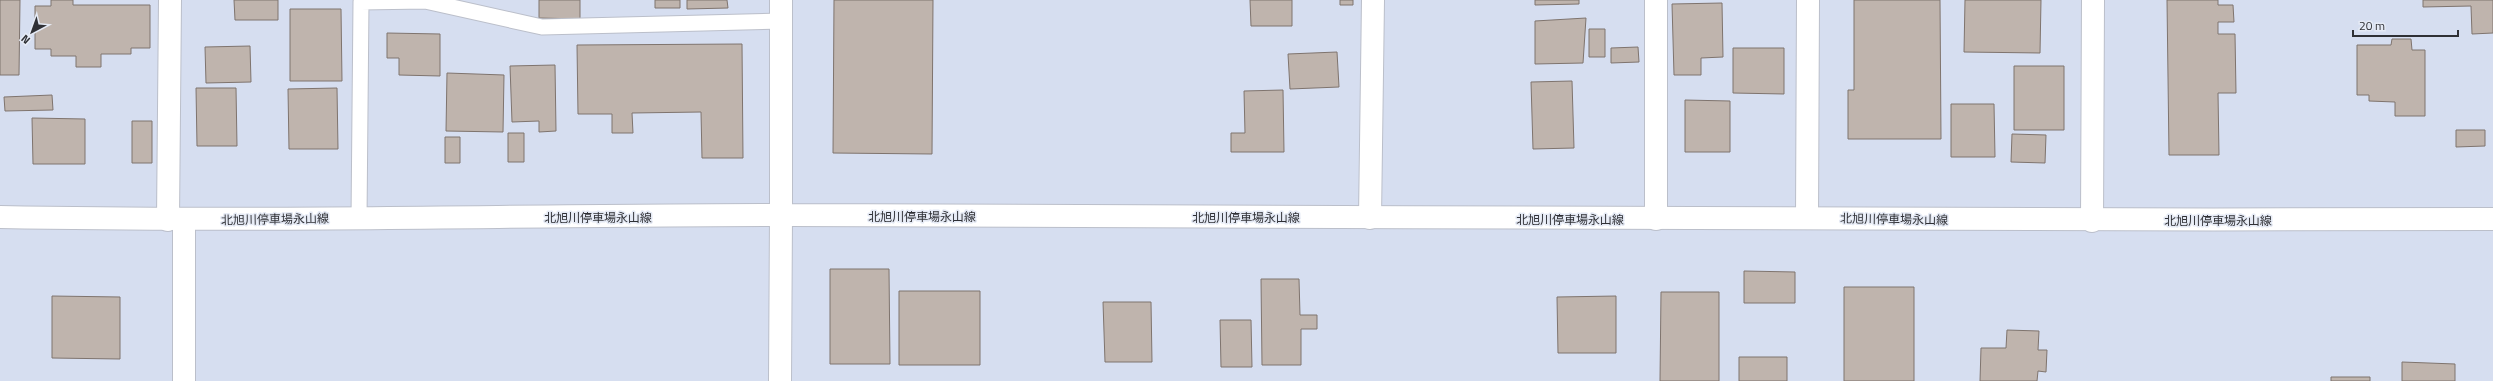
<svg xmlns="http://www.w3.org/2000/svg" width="2493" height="381" font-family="'Titillium Web','Noto Sans JP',sans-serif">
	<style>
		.built { fill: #d6def0 }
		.building { fill: #bfb4ad; stroke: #7f746e }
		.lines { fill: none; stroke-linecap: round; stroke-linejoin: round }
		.lane-casing { stroke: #bbbfca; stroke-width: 17 }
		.street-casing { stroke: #bbbfca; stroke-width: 24 }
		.secondary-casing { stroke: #bbbfca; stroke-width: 24 }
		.lane { stroke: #fff; stroke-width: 15 }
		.street { stroke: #fff; stroke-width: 22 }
		.secondary { stroke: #fff; stroke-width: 22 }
		.labels { text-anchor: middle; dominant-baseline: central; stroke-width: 3; stroke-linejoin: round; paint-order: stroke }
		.street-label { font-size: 12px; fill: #2f3035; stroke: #e5eaf5 }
	</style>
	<rect width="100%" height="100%" fill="#e5eaf5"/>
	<!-- built -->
	<path class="built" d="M0,0H2493V381H0Z"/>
	<!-- building -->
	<path class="building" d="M0,0H20L19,75H0Z
		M51,0H73V5H150V48H131V54H101V67H76V56H51V49H35V6H51Z
		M234,0H278V20H235Z
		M539,0H580V19L539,18Z
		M655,0H680V8H655Z
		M687,0H727L728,8L687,9Z
		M834,0H933L932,154L833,153Z
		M1250,0H1292V26H1251Z
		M1340,0H1353V5H1340Z
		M1535,0H1579V4L1535,5Z
		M1854,0H1940L1941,139H1848V90H1854Z
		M1965,0H2041L2040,53L1964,52Z
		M2167,0H2218V5H2233L2234,22H2218V34H2235L2236,93H2218L2219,155H2169Z
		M2423,0H2493V33L2472,34L2471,6L2423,7Z
		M1722,3L1723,57L1701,58V75H1674L1672,4Z
		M290,9H341L342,81H290Z
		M1586,18L1583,63L1535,64V21Z
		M1589,29H1605V57H1589Z
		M387,33L440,34V76L399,75V58H387Z
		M2392,39H2411L2412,50H2425V116H2395V102L2369,101V95H2357V45H2391Z
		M742,44L743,158H702L701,112L632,113L633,133H612V114H578L577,45Z
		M250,46L251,82L206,83L205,47Z
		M1638,47L1639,62L1611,63V48Z
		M1733,48H1784V94L1733,93Z
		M1337,52L1339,87L1290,89L1288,54Z
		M555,65L556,131L539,132V121L512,122L510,66Z
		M2014,66H2064V130H2014Z
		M447,73L504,75L503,132L446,131Z
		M1572,81L1574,148L1533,149L1531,82Z
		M196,88H236L237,146H197Z
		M337,88L338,149H289L288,89Z
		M1283,90L1284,152H1231V133H1245L1244,91Z
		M52,95L53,110L5,111L4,97Z
		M1685,100L1730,101V152H1685Z
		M1951,104H1994L1995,157H1951Z
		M32,118L85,119V164H33Z
		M132,121H152V163H132Z
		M2456,130H2485V146L2456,147Z
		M508,133H524V162H508Z
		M2012,134L2046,135L2045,163L2011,162Z
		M445,137H460V163H445Z
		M830,269H889L890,364H830Z
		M1744,271L1795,272V303H1744Z
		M1261,279H1299L1300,315H1317V329H1301V365H1262Z
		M1844,287H1914V381H1844Z
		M899,291H980V365H899Z
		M1661,292H1719V381H1660Z
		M52,296L120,297V359L52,358Z
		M1616,296V353H1558L1557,297Z
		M1103,302H1151L1152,362H1105Z
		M1220,320H1251L1252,367H1221Z
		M2007,330L2039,331L2038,350H2047L2046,372L2038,371L2037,381H1980L1981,348H2006Z
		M1739,357H1787V381H1739Z
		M2402,362L2455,364V381H2402Z
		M2331,377H2370V381H2331Z"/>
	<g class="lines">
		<!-- lane casing -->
		<g class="lane-casing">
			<path id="lane" d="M359,219L361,2L425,1L542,27L781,21"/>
		</g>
		<!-- street casing -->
		<g class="street-casing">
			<path id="street" d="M1656,0V219
				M1370,218L1373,0
				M1807,218L1808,0
				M168,220L170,0
				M2092,221L2093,0
				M184,381V220
				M780,381L781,215"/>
		</g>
		<!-- secondary casing -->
		<g class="secondary-casing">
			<path id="secondary" d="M781,215V0
				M0,217C263,222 526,215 789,215C1357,216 1925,221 2493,219"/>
		</g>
		<!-- lane -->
		<use href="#lane" class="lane"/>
		<!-- street -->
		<use href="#street" class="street"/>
		<!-- secondary -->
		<use href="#secondary" class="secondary"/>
	</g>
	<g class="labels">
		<!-- street labels -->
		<g class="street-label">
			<text x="922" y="216">北旭川停車場永山線</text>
			<text x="598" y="217">北旭川停車場永山線</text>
			<text x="1246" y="217">北旭川停車場永山線</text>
			<text transform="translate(275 219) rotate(-1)">北旭川停車場永山線</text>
			<text x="1570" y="219">北旭川停車場永山線</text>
			<text transform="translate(1894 219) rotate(1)">北旭川停車場永山線</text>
			<text x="2218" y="220">北旭川停車場永山線</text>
		</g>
	</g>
	<!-- north arrow -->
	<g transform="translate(32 32) rotate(221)" stroke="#e5eaf5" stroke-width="3" paint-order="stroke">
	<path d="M0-3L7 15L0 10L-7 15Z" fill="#2f3035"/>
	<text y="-6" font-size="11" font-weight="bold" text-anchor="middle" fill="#2f3035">N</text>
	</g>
	<!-- scale -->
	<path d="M2353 30v6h105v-6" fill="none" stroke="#2f3035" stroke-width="2"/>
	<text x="2359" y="30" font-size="12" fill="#2f3035" stroke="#e5eaf5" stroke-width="3" paint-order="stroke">20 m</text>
</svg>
